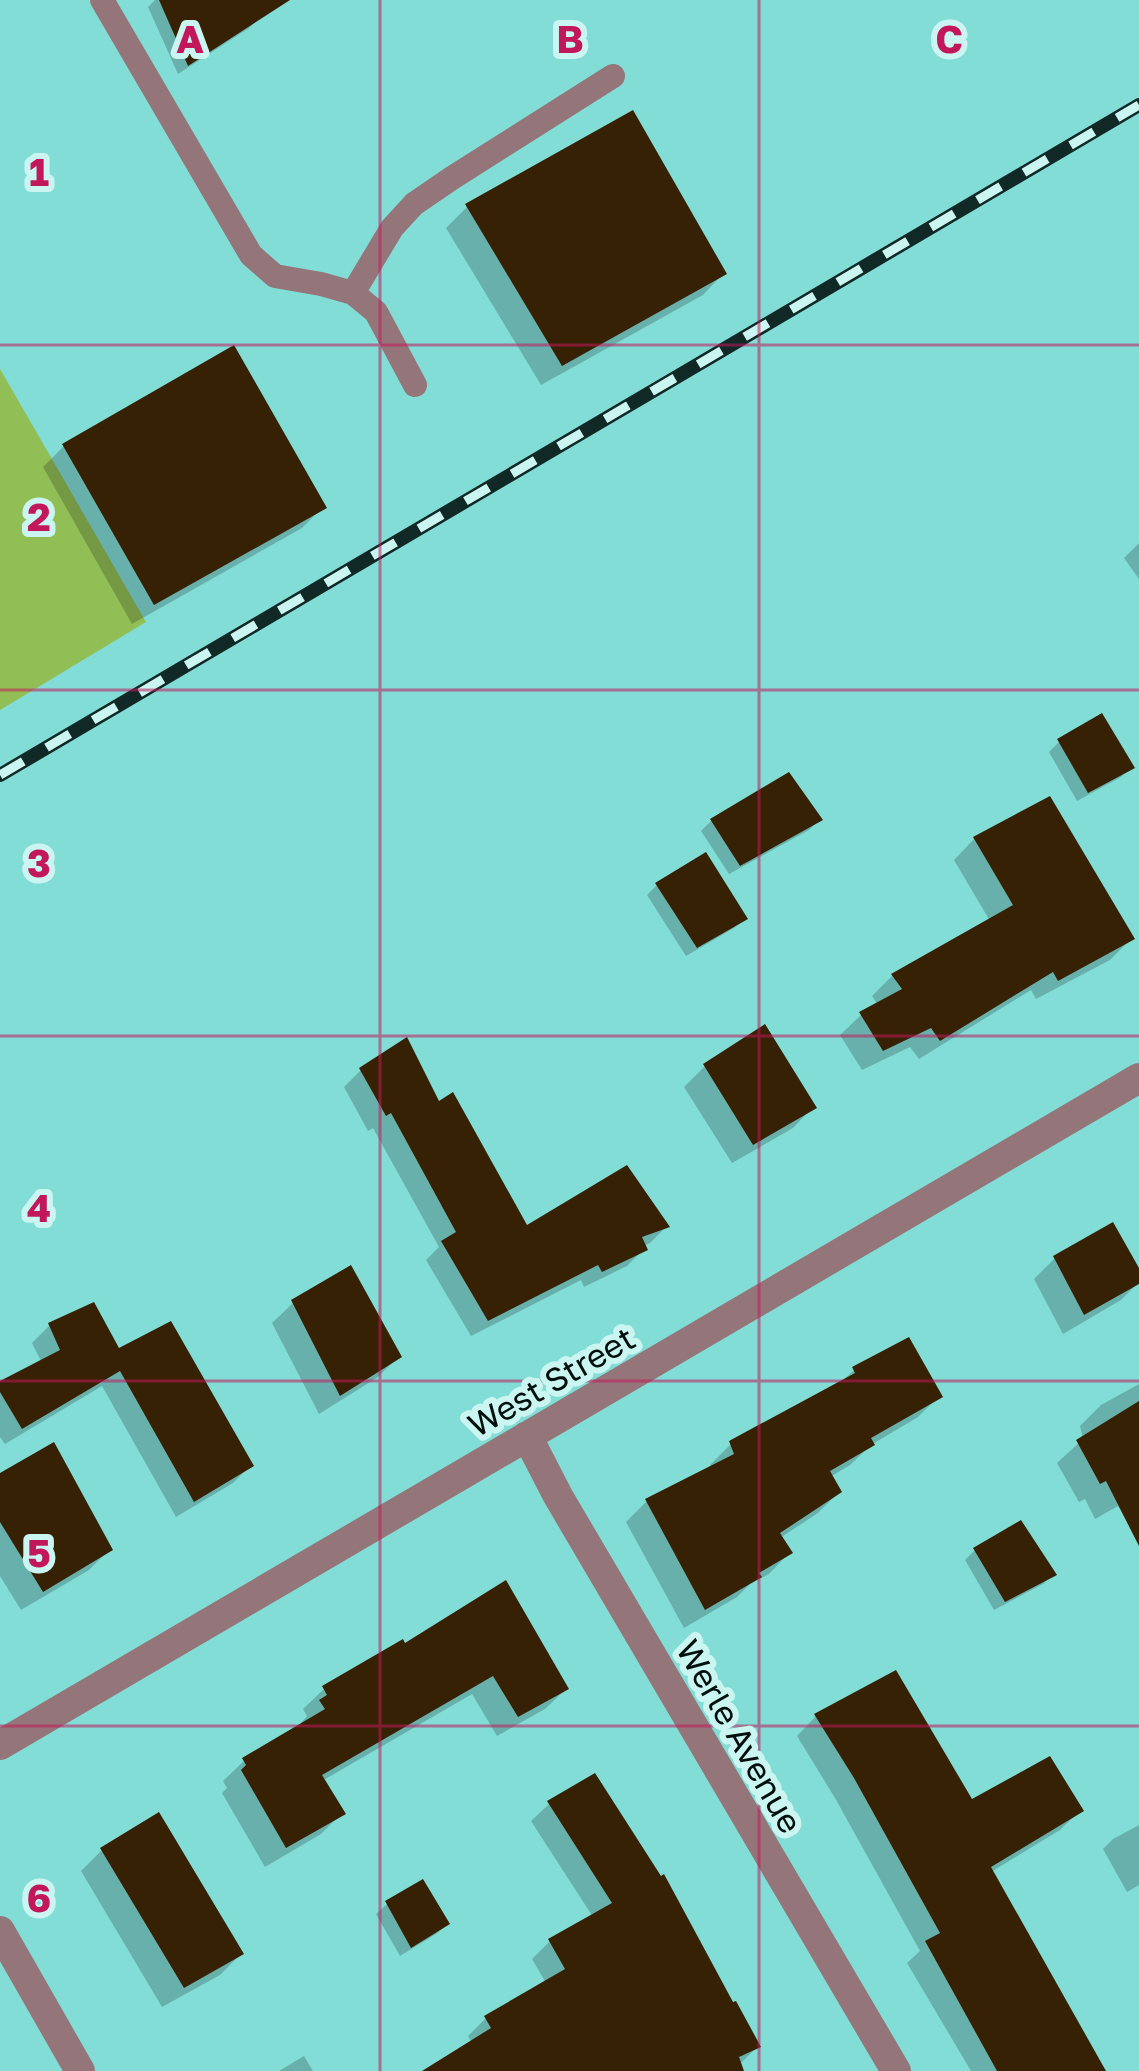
<svg xmlns="http://www.w3.org/2000/svg" width="1139" height="2071" font-family="'Golos Text',sans-serif">
	<style>
		.green { fill: #92bf55 }
		.shadow { fill: #0003 }
		.building { fill: #372104 }
		.lines { fill: none; stroke-linecap: round; stroke-linejoin: round }
		.service { stroke: #947579; stroke-width: 24 }
		.minor { stroke: #947579; stroke-width: 30 }
		.rail-casing { stroke: #102826; stroke-width: 14 }
		.rail { stroke: #caf5f1; stroke-width: 9; stroke-dasharray: 27; stroke-linecap: butt }
		.grid { fill: none; stroke: #c2185b; stroke-width: 3; stroke-opacity: 0.55 }
		.labels { text-anchor: middle; dominant-baseline: central; stroke-width: 12; stroke-linejoin: round; paint-order: stroke }
		.street-label { font-size: 33px; fill: #000f0e; stroke: #caf5f1 }
		.grid-label { font-size: 39px; text-anchor: middle; font-weight: bold; fill: #c2185b; stroke: #caf5f1; stroke-width: 12; stroke-linejoin: round; paint-order: stroke }
	</style>
	<rect width="100%" height="100%" fill="#82ddd6"/>
	<!-- green -->
	<path class="green" d="M0,369L146,622L0,710Z"/>
	<!-- shadow -->
	<path class="shadow" d="M155,0H247L259,18L249,28L178,74L148,7Z
		M467,207L723,274L703,295L541,385L446,228Z
		M64,446L323,507L302,528L132,624L43,467Z
		M1139,543V579L1124,558Z
		M1101,717L1131,767L1121,777L1077,801L1049,752L1059,742Z
		M788,776L819,820L809,830L729,874L701,831L711,821Z
		M974,839L1131,939L1110,960L1036,999L1031,990L919,1059L910,1047L862,1070L840,1035L861,1015L878,1005L872,996L892,976L990,921L954,860Z
		M657,885L744,918L734,928L686,956L647,895Z
		M705,1066L813,1107L793,1128L732,1163L684,1087Z
		M361,1070L437,1105L526,1229L666,1227L650,1243L643,1246L644,1249L627,1266L584,1287L581,1280L471,1336L426,1260L439,1247L373,1128L368,1131L344,1087Z
		M1055,1258L1139,1274V1282L1121,1300L1063,1334L1034,1279Z
		M293,1303L399,1356L378,1377L319,1414L272,1323Z
		M49,1326L118,1352L250,1466L233,1483L176,1517L102,1386L5,1444L0,1437V1385L42,1363L32,1343Z
		M854,1370L939,1396L918,1417L871,1445L850,1465L830,1477L839,1492L818,1513L780,1538L789,1553L769,1574L750,1584L737,1597L684,1628L626,1522L647,1501L712,1469L710,1465L731,1444L837,1386Z
		M1139,1384V1539L1118,1506L1095,1519L1085,1499L1079,1502L1057,1463L1083,1439L1080,1426L1101,1405Z
		M0,1476L110,1549L89,1570L21,1610L0,1576Z
		M975,1550L1053,1574L1043,1584L994,1610L965,1560Z
		M404,1647L566,1689L545,1709L497,1736L472,1694L322,1781L342,1813L321,1834L265,1867L222,1793L227,1788L223,1781L244,1761L303,1726L301,1723L307,1716L303,1709L324,1689Z
		M816,1716L971,1803L1080,1811L1060,1830L991,1872L1103,2071H971L907,1963L920,1951L835,1798L797,1736Z
		M549,1804L758,2046L740,2064L730,2071H428L472,2043L468,2036L486,2018L546,1983L532,1959L550,1941L593,1917L531,1821Z
		M1139,1825V1885L1127,1892L1103,1849L1113,1839Z
		M102,1850L241,1954L220,1975L162,2007L81,1871Z
		M422,1883L446,1924L436,1934L400,1956L376,1914L387,1904Z
		M304,2056L313,2071H279Z"/>
	<!-- building -->
	<path class="building" d="M159,0H290L188,66Z
		M633,110L727,274L562,366L465,204Z
		M234,345L327,508L154,605L62,444Z
		M1102,713L1135,768L1088,793L1057,739Z
		M789,772L823,820L740,866L710,819Z
		M1050,796L1135,939L1058,981L1053,972L940,1041L931,1028L883,1051L859,1012L902,989L891,974L1013,905L973,837Z
		M706,852L748,919L697,948L655,883Z
		M765,1024L817,1108L753,1145L703,1064Z
		M407,1037L439,1101L453,1092L527,1225L627,1165L670,1227L642,1237L648,1250L602,1272L598,1265L488,1321L441,1241L456,1232L391,1113L386,1116L359,1068Z
		M1113,1222L1139,1268V1284L1084,1315L1053,1256Z
		M351,1265L402,1357L340,1396L291,1300Z
		M94,1302L119,1348L171,1321L254,1466L194,1502L120,1371L22,1429L0,1392V1381L60,1350L48,1323Z
		M909,1337L943,1397L871,1438L875,1445L830,1471L842,1492L780,1533L793,1553L759,1573L762,1577L705,1610L645,1499L734,1454L729,1441L855,1373L852,1367Z
		M1139,1401V1546L1106,1481L1100,1484L1076,1440Z
		M54,1442L113,1550L43,1592L0,1522V1473Z
		M1021,1520L1057,1575L1005,1602L973,1548Z
		M506,1580L569,1689L518,1717L493,1676L322,1775L346,1814L286,1848L241,1770L246,1765L242,1758L325,1709L319,1700L327,1695L322,1686L403,1639L405,1643Z
		M896,1670L972,1799L1050,1756L1084,1811L991,1867L1106,2071H997L925,1941L940,1933L854,1778L814,1714Z
		M595,1773L661,1876L664,1874L733,2002L736,2001L761,2047L739,2057L744,2071H422L491,2028L484,2016L565,1969L548,1939L612,1903L547,1801Z
		M159,1812L244,1954L184,1988L100,1848Z
		M423,1879L450,1924L411,1948L385,1901Z"/>
	<g class="lines">
		<!-- service -->
		<path class="service" d="M102,0L251,255L275,276L321,284L353,293L376,312L415,385
			M353,293L392,228L414,204L452,178L613,76"/>
		<!-- minor -->
		<path class="minor" d="M527,1436L558,1496L896,2071
			M0,1745L1139,1078
			M0,1931L80,2071"/>
		<!-- rail casing -->
		<g class="rail-casing">
			<path id="rail" d="M0,775L1139,105"/>
		</g>
		<!-- rail -->
		<use href="#rail" class="rail"/>
	</g>
	<!-- grid -->
	<path class="grid" d="M380,0V2071M759,0V2071M0,345H1139M0,690H1139M0,1036H1139M0,1381H1139M0,1726H1139"/>
	<g class="labels">
		<!-- street labels -->
		<g class="street-label">
			<text transform="translate(551 1381) rotate(-30)">West Street</text>
			<text transform="translate(740 1736) rotate(60)">Werle Avenue</text>
		</g>
	</g>
	<g class="grid-label">
		<text x="190" y="53">A</text>
		<text x="570" y="53">B</text>
		<text x="949" y="53">C</text>
		<text x="39" y="186">1</text>
		<text x="39" y="531">2</text>
		<text x="39" y="877">3</text>
		<text x="39" y="1222">4</text>
		<text x="39" y="1567">5</text>
		<text x="39" y="1912">6</text>
	</g>
</svg>
